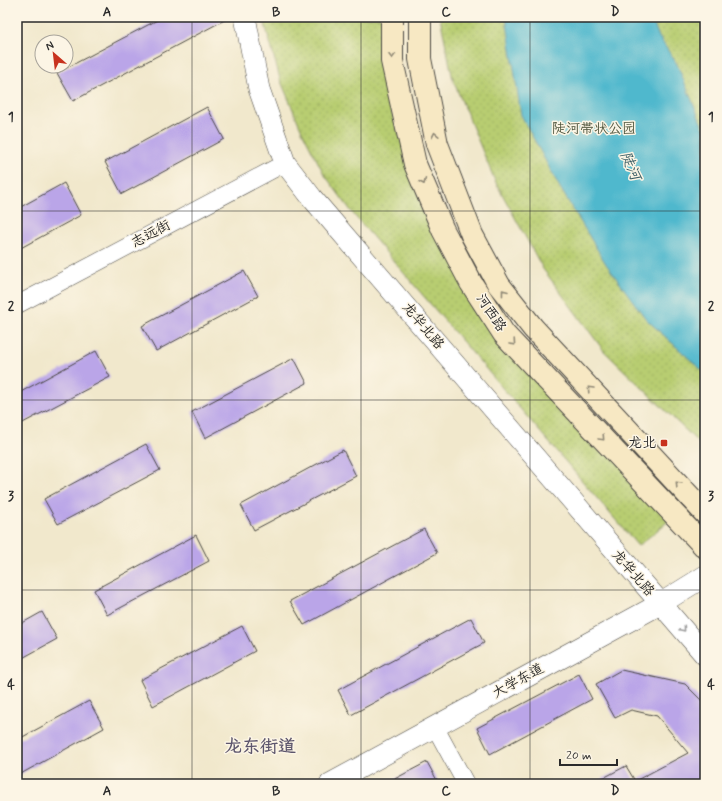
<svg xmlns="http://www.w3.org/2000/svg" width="722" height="801" font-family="Mynerve,'LXGW WenKai TC',sans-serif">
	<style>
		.green { fill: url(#green-dots); stroke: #727c4e }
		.water { fill: #4fb8cd; stroke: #3d727c }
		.building { fill: #baa5e8 }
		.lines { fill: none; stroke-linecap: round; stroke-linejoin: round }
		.minor-casing { stroke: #494743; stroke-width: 18 }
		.tertiary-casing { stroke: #494743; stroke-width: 22 }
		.secondary-casing { stroke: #494743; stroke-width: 24 }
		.minor { stroke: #fff; stroke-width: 17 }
		.tertiary { stroke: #fff; stroke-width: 21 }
		.secondary { stroke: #f7e8c3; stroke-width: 22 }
		.oneway { stroke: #918a77 }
		.oneway2 { stroke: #a0a0a0 }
		.grid { fill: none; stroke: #2b2b2b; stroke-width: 1; stroke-opacity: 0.55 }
		.poi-dot { fill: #c8321e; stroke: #fcf5e5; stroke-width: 1.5 }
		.labels { text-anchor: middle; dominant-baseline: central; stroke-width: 3; stroke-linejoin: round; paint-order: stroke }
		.park-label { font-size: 14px; fill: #4e543c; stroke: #fcf5e5 }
		.street-label { font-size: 14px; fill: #2b2b2b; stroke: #fcf5e5 }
		.poi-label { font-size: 14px; fill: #2b2b2b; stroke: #fcf5e5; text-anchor: end }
		.water-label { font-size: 15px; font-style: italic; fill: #385c64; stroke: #fcf5e5 }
		.district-label { font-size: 18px; font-weight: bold; fill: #5d566d; stroke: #fcf5e5 }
		.neatline { fill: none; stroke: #2b2b2b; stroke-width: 1.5 }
		.grid-label { font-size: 13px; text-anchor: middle; font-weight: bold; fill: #2b2b2b }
	</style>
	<defs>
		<pattern id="green-dots" width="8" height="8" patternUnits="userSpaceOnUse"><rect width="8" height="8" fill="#b8cd71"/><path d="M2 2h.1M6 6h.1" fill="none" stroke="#9eb062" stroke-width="1.8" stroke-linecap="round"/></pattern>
	</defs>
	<rect width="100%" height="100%" fill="#fcf5e5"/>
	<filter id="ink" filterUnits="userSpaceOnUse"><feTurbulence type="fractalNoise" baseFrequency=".025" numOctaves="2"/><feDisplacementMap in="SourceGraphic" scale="8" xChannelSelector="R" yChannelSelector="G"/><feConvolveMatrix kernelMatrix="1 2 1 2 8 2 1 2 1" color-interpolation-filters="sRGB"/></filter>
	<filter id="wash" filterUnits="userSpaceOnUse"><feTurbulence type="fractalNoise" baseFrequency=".012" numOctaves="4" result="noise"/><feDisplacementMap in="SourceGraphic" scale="16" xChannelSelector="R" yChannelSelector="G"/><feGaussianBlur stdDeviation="0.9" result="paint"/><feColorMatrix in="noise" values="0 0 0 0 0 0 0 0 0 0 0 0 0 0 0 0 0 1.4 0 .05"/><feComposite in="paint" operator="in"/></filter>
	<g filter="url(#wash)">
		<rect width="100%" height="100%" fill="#f1e8cc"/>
		<!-- green -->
		<path class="green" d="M263,17H382L390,108L435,234L671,519L638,546L354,215L324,174L302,131L280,79Z
			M440,17H705V449L604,351L543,269L495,181L453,80Z"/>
		<!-- water -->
		<path class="water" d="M506,17H651L659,37L677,64L705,132V373L646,319L606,264L559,186L521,115Z"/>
		<g id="blocks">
			<!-- building -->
			<path class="building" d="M163,17H230L73,101L57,73Z
				M207,107L224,139L122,194L105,162Z
				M64,183L81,215L17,250V209Z
				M244,271L258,296L156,351L142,326Z
				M96,351L110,377L17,426V394Z
				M294,358L307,383L205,438L192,412Z
				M146,444L160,470L58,524L44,499Z
				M343,450L356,476L254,530L241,505Z
				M424,529L437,553L304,625L290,601Z
				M196,535L209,561L107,615L94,590Z
				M42,612L57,639L17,661V626Z
				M471,618L484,643L351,715L338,690Z
				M242,626L255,651L153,706L140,680Z
				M621,670L685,684L705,704V779L696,784H592L626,766L635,781L688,753L657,716L631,710L615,718L596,684Z
				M579,674L592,699L490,754L477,728Z
				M89,701L104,728L17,776V740Z
				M427,762L439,784H385Z"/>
		</g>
	</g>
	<g filter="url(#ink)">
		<use href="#blocks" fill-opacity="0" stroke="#494743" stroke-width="1"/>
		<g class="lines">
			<!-- minor casing -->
			<g class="minor-casing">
				<path id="minor" d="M17,305L285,163
					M435,727L466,784"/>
			</g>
			<!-- tertiary casing -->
			<g class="tertiary-casing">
				<path id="tertiary" d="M245,17L259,89L285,163L312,198L705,655
					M330,784L660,604L705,576"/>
			</g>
			<!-- secondary casing -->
			<g class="secondary-casing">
				<path id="secondary" d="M392,17V61L415,164L443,230L471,283L504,334L705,547
					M420,17V59L437,144L472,235L499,285L533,328L705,513"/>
			</g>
			<!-- minor -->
			<use href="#minor" class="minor"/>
			<!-- tertiary -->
			<use href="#tertiary" class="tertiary"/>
			<!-- secondary -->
			<use href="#secondary" class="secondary"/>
		</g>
		<!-- one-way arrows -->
		<defs><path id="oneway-chevron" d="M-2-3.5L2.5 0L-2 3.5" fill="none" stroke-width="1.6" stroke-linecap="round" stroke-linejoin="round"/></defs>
		<g class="oneway">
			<use href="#oneway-chevron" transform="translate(392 56) rotate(89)"/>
			<use href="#oneway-chevron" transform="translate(435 135) rotate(-102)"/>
			<use href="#oneway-chevron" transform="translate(423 182) rotate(67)"/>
			<use href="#oneway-chevron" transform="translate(504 292) rotate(-128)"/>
			<use href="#oneway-chevron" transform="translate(513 343) rotate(47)"/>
			<use href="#oneway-chevron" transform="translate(590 389) rotate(-133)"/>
			<use href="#oneway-chevron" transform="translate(602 438) rotate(47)"/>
			<use href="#oneway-chevron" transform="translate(678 484) rotate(-133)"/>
		</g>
		<use class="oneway2" href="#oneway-chevron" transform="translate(683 629) rotate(49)"/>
	</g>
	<!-- grid -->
	<path class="grid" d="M192,17V784M361,17V784M530,17V784M17,211H705M17,400H705M17,590H705"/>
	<!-- markers -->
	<rect class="poi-dot" x="660" y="439" width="8" height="8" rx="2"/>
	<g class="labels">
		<!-- park labels -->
		<g class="park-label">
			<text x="594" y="129">陡河带状公园</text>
		</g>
		<!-- street labels -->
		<g class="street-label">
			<text transform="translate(151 234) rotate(-28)">志远街</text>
			<text transform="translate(491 313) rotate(56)">河西路</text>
			<text transform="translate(423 326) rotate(50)">龙华北路</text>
			<text transform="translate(633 573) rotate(49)">龙华北路</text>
			<text transform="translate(518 681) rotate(-29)">大学东道</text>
		</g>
		<!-- poi labels -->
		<g class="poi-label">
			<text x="656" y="443">龙北</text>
		</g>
		<!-- water labels -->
		<g class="water-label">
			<text transform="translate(630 166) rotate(66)">陡河</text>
		</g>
		<!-- district labels -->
		<g class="district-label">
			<text x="260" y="747">龙东街道</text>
		</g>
	</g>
	<!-- margin -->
	<rect width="722" height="801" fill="none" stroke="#fcf5e5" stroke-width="44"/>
	<!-- north arrow -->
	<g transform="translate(54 54) rotate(332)"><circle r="19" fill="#fcf5e5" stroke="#a8a49b"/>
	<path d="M0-3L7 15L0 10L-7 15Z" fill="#c8321e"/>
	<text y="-6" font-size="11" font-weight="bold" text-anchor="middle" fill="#2b2b2b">N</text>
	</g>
	<!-- scale -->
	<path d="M560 759v6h57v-6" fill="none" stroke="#2b2b2b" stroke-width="2"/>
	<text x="566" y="759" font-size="12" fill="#2b2b2b" stroke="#fcf5e5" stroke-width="3" paint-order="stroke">20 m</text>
	<rect x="22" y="22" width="678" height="757" class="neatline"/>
	<g class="grid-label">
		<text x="107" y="16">A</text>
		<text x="276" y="16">B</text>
		<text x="446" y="16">C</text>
		<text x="615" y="16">D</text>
		<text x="11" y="121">1</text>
		<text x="711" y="121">1</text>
		<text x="11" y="310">2</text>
		<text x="711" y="310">2</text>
		<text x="11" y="500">3</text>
		<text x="711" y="500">3</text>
		<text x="11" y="689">4</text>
		<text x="711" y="689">4</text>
		<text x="107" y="795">A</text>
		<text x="276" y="795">B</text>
		<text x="446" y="795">C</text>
		<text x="615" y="795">D</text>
	</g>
</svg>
